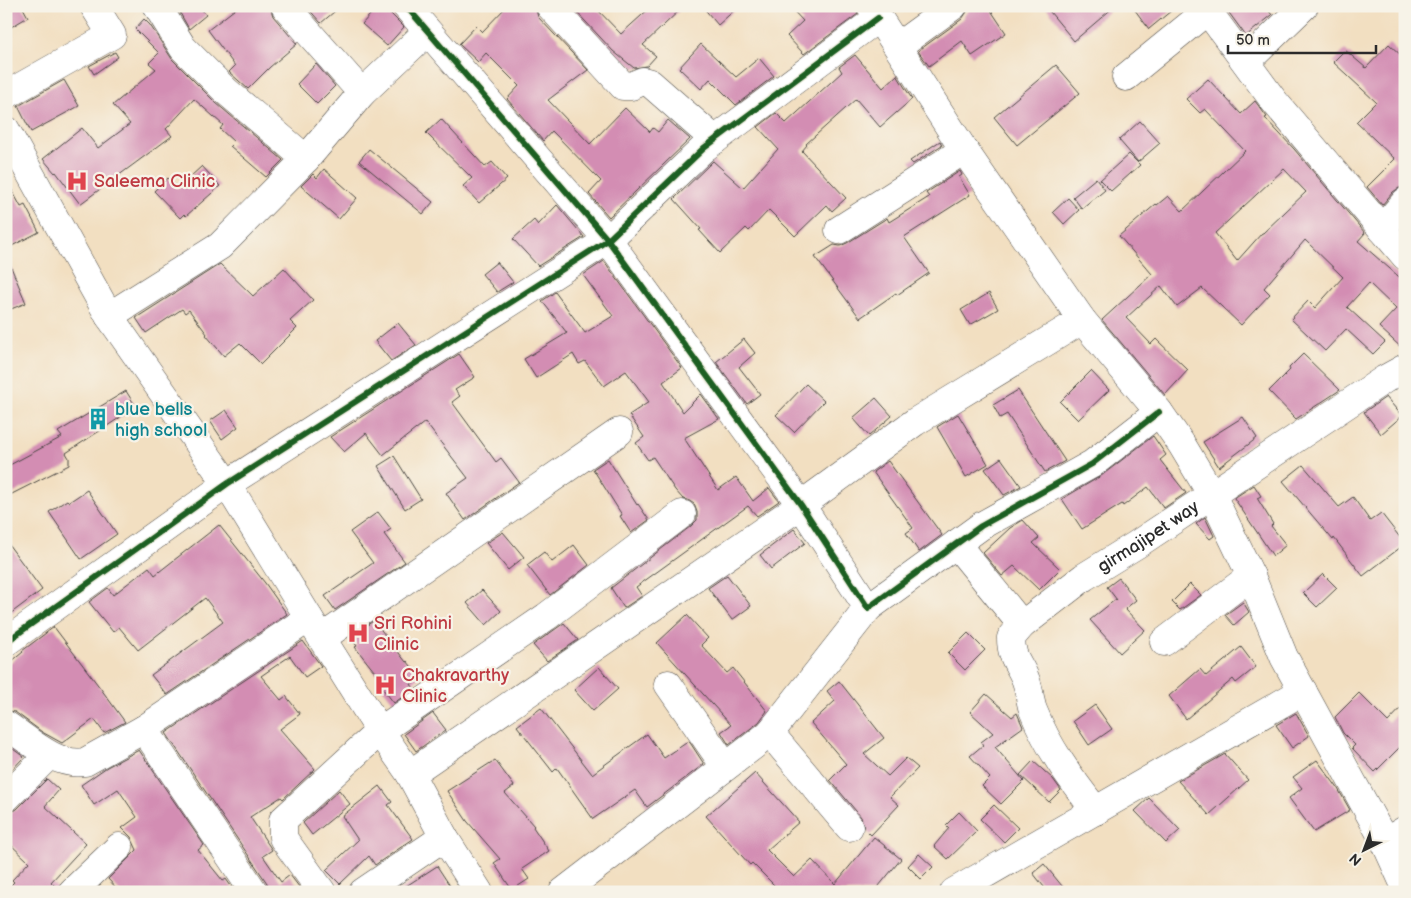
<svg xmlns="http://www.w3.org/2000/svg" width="1411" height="898" font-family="'Balsamiq Sans',sans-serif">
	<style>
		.building { fill: #d38db3; fill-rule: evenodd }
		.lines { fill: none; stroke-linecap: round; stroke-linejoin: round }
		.minor-casing { stroke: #494642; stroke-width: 29 }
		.minor { stroke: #fff; stroke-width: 28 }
		.cycleway-casing { stroke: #f7f3e8; stroke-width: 9 }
		.cycleway { stroke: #1b5e20; stroke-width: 6 }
		.labels { text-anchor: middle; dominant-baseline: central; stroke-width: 4.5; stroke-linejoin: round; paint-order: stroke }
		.health-label { font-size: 18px; fill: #be3a42; stroke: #f7f3e8; text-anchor: start }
		.culture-label { font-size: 18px; fill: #0d838f; stroke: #f7f3e8; text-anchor: start }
		.street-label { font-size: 18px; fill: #2b2b2b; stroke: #f7f3e8 }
	</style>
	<rect width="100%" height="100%" fill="#f7f3e8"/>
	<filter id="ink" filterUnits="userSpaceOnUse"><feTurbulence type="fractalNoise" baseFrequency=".02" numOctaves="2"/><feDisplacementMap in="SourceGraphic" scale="10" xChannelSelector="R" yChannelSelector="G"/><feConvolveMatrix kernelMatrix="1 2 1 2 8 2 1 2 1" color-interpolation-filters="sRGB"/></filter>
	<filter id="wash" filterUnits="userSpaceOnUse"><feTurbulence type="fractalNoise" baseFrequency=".0096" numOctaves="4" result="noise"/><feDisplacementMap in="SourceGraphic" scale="20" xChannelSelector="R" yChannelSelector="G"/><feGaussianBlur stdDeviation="1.12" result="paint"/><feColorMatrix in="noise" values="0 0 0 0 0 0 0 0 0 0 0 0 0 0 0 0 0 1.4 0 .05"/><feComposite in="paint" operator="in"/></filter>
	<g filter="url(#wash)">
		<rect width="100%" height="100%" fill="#f2dfc1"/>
		<g id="blocks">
			<!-- building -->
			<path class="building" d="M6,6H22L28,17L6,30Z
				M188,6H199L206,15L189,29L180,13Z
				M239,6H270L273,16L297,44L270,67L248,89L229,72L235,66L208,30Z
				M306,6H341L321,23Z
				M378,6H383L404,27L387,46L362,24Z
				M507,6H535L538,17L588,70L548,100L590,144L625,108L650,132L653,128L658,132L668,120L690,139L609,217L589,194L601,181L552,131L543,141L507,99L519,86L486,53L478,62L459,44L476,26L482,32Z
				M571,6H594L621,34L652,6H684L643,45L656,56L647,66L634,68L613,51Z
				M702,6H739L718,25Z
				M789,6H855L858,14L804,54L787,36L803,21Z
				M971,6H988L1006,33L972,56L962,41L929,66L918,51L962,19Z
				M1045,6H1115L1074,41Z
				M1132,6H1177L1149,29Z
				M1224,6H1265L1272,15L1246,36Z
				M144,19L150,25L172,59L216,103L283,160L266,177L230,146L234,142L220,129L223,125L194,99L166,129L172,136L80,204L56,172L55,173L43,159L82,128L98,148L130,124L113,105L156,69L149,63L159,53L135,29Z
				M701,44L736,77L759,58L774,76L736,105L710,79L701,89L679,68Z
				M1389,44L1405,59V187L1399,188L1393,192L1382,205L1367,187L1395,159L1356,122L1376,102L1333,62L1345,50L1366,68Z
				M115,52L118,57L94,74L89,66Z
				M855,55L883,88L897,75L912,99L880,127L856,99L806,144L807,145L802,151L846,198L832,211L827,205L795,236L769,210L749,231L746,228L720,253L699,230L701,229L674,199L713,161L743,188L778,149L758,127L776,113L786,123L842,72L839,67Z
				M316,64L335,86L317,104L297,84Z
				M1056,65L1080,93L1017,145L994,117Z
				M1208,79L1241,114L1255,101L1267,117L1265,118L1294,149L1365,233L1358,241L1405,282V351L1379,327L1396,309L1369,283L1347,307L1385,342L1373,354L1346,329L1325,351L1291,319L1308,301L1315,308L1343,277L1305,240L1264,288L1270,294L1241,325L1202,288L1177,307L1161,286L1126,318L1151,344L1156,339L1188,370L1165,395L1102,320L1152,274L1119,236L1156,204L1157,205L1168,196L1182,211L1245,151L1205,109L1200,113L1186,99ZM1284,169L1306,192L1263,233H1262L1237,261L1215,233Z
				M64,80L79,106L31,132L18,106Z
				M441,119L485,167L492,162L507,179L479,203L463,186L472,178L426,133Z
				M1140,121L1160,143L1138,162L1119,140Z
				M940,141L942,145L913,164L910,161Z
				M369,149L433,202L423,214L359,161Z
				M1129,154L1140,165L1111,191L1100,180Z
				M202,166L220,186L186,216L184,214L180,218L154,191L168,178L178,188Z
				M324,169L357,198L339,219L301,186L313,174L317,178Z
				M960,171L962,175L959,177L970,195L904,237L929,273L897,295L896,293L860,318L815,257L834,245L840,246L847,243L887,218L889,222L929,197L926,193Z
				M1096,178L1105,190L1082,209L1073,197Z
				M6,179L21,207L25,205L39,232L6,249Z
				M1068,198L1079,210L1064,224L1053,212Z
				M557,205L584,237L538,266L513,239L534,220L538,225Z
				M6,255L26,303L6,311Z
				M604,261L682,368L663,382L683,412L701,394L719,419L684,438L718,490L736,477L753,501L769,488L779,501L757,516L748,506L636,587L642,596L624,608L611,588L691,526L697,520V512L694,504L688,500L683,499L675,490L653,457L648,460L636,443L644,437L629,415L649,402L626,371L604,386L585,361L579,364L573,354L536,378L524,359L567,333L542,301L555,292L585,333L613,316L583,275Z
				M497,262L513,282L497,292L482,274Z
				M220,264L253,296L284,268L313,300L290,321L297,328L261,364L240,343L224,356L206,335L207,334L189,310L185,313L182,309L146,333L136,318Z
				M989,293L998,309L970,325L961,310Z
				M398,323L416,345L391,361L375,341Z
				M744,339L755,353L739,367L760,394L747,404L716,362Z
				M459,354L475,377L455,390L460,396L452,402L496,462L501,458L519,482L465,520L446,493L468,478L425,422L383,455L366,433L344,452L330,437Z
				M1303,354L1340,390L1296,419L1269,391L1290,370L1289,368Z
				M1091,371L1109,390L1078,420L1060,402Z
				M806,384L824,401L794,432L776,415Z
				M1018,390L1065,461L1045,472L1007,414L1000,418L993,405Z
				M126,391L136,407L66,453L69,458V465L6,497V467L62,437L58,432Z
				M1386,397L1402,416L1381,434L1364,412Z
				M876,398L892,416L869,436L853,418Z
				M226,410L238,427L222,439L210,421Z
				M958,414L988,464L966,477L937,427Z
				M1243,417L1257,438L1219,467L1203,442Z
				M1153,436L1166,455L1160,460L1186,493L1164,508L1148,487L1123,506L1122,504L1082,529L1062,499L1101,476Z
				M394,456L421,499L405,509L378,466Z
				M1001,458L1021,486L1004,495L985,469Z
				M608,459L637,505L638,504L649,520L631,533L620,516L622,515L593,469Z
				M888,461L942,535L919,552L906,533L913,528L873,472Z
				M1303,465L1339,507L1353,497L1370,521L1381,513L1405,544L1363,576L1334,538L1333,540L1283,481Z
				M1254,485L1261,496L1257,498L1273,524L1271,526L1286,545L1273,556L1234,498Z
				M87,490L117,534L81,559L49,512L67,500L69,502Z
				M378,512L391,529L384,534L405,562L335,610L325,596L373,563L350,532Z
				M1205,517L1214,536L1210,539L1196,524Z
				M1023,520L1039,538L1033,543L1060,569L1039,590L1014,566L1002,576L983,553L1010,528Z
				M219,525L265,583L287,614L167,695L151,675L223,622L205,598L138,650L119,627L113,632L89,602L108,588L113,595L149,567L155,575Z
				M794,529L805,543L771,569L760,555Z
				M503,532L524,557L508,570L486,543Z
				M6,541L42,590L6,617Z
				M574,545L589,565L550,595L527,565L544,552L552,562Z
				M1323,574L1337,588L1317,607L1303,593Z
				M727,575L751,606L732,620L708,588Z
				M1119,578L1136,600L1125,609L1145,630L1120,653L1090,620L1116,599L1117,600L1107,587Z
				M1190,584L1201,595L1180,610L1172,602Z
				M482,590L501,611L486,625L467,603Z
				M1243,602L1249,612L1234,625L1225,615Z
				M687,615L708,638L701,645L727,673L733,668L767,711L759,722L729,745L721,732L731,725L657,643Z
				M376,619L380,624L378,626L406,662L407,661L420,677L411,684L414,689L394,703L379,684L382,681L355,647L357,646L350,637Z
				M564,623L578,640L547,661L533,645Z
				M54,627L101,689L125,722L104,733L94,719L62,743L42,732L15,712L6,710V666L23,652L22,651Z
				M968,633L985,650L965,670L948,653Z
				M303,641L321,666L305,677L290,656L261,676L281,700L286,696L300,714L280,729L315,769L283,799L281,797L250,817L272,850L263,856L281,882L290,875L303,892H269L267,883L166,733Z
				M1241,647L1256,667L1236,683L1233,679L1186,719L1169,696L1200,669L1206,676Z
				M599,667L618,689L593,711L574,690Z
				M839,681L884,738L864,754L888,776L906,758L918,768L890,797L899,805L871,835L864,828L861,817L830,780L846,764L811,723L835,701L827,691Z
				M1359,693L1388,722L1405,704V742L1375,772L1352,748L1355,745L1343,733L1335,717Z
				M986,694L1012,717L1017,713L1023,727L995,747L1024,781L1001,804L982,786L990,778L970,756L983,745L981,742L993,733L970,712Z
				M1095,705L1112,729L1089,745L1073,721Z
				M541,708L592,774L647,734L664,758L689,741L704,764L647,807L635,790L593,819L557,768L553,772L517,726Z
				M433,713L446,730L416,751L404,734Z
				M1296,713L1309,736L1292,748L1276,725Z
				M6,744L24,757L6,776Z
				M139,750L204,845L198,850L223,881L226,879L235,892H120L108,879L137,850L131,837L122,828L137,817L118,789L94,805L81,785L107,767Z
				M1225,754L1248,780L1209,815L1178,781Z
				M495,760L514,786L505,793L534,826L533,827L549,851L522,869L529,879L512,890L494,863L500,859L467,821L447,791Z
				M1317,760L1337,787L1350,810L1314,832L1289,798L1302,788L1293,777Z
				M1033,761L1053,779L1061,790L1049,802L1020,775Z
				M755,773L799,822L767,850L794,877L812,860L835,884L874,837L901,859L874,892H779L780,891L752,863L750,865L706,816Z
				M47,779L59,790L45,806L86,844L51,882L57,888V892H6V890L14,882L12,880L29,862L6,840V813H10L17,809Z
				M380,786L392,802L388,805L413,839L375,865L369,856L340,884L326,870L358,840L342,816Z
				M339,790L350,804L312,835L303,823Z
				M1149,798L1180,830L1166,843L1135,811Z
				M994,805L1018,828L1004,842L980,819Z
				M959,812L977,831L948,859L934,846L949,828L946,825Z
				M919,854L933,867L921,879L908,866Z
				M1044,864L1067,892H1048L1033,873Z
				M437,866L454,892H397Z"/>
		</g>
	</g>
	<g filter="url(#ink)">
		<use href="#blocks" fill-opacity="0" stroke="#494642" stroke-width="1"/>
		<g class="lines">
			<!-- minor casing -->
			<g class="minor-casing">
				<g id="minor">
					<path d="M157,6L183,48L226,91L306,159"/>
					<path d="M285,6L362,93"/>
					<path d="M406,6L608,240L801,505L868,608L981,526L1092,464L1159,412"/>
					<path d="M550,6L623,86H631L643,81L650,83L715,140"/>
					<path d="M871,6L964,150L1082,320L1159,412L1182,445L1212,495L1251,576L1284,657L1385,842L1405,886"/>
					<path d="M1204,6L1274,101L1405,256"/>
					<path d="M898,46L953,6"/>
					<path d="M1246,62L1304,6"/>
					<path d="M1126,77L1208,10"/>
					<path d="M6,95L112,35L94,6"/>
					<path d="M6,130L109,316L227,484L309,618L380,731L410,774L444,837L479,892"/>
					<path d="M1382,229L1405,202"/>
					<path d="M839,230L964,150"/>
					<path d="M109,316L220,246L306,159L362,93L427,32"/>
					<path d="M956,544L1022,625L1011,638C1011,661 1022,665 1027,684C1030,693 1030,702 1033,710C1048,748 1071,779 1096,811"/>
					<path id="s1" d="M1022,625L1084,577L1136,545L1385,379L1405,368"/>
					<path d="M322,638L619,432"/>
					<path d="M6,642L227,484L608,240L704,148L878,18"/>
					<path d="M1164,642L1251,576"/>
					<path d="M668,684L725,766"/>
					<path d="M6,725C29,740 56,767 85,762L144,729L309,618"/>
					<path d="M144,729L254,892"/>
					<path d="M770,733L849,827"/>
					<path d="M410,774L801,505L915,422L1082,320"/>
					<path d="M6,798L49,755"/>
					<path d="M1385,842L1405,830"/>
					<path d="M72,892L119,847"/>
					<path d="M322,892L283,838V820L380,731L546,617L682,514"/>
					<path d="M363,892L444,837"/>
					<path d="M563,892L770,733L868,608"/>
					<path d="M954,892L1303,691"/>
				</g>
			</g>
			<!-- minor -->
			<use href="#minor" class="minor"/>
			<!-- cycleway casing -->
			<g class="cycleway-casing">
				<path id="cycleway" d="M406,6L608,240L801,505L868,608L981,526L1092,464L1159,412
					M6,642L227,484L608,240L704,148L878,18"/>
			</g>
			<!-- cycleway -->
			<use href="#cycleway" class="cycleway"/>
		</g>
	</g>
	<!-- icons -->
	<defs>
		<g id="hospital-bare" transform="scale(1.725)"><path d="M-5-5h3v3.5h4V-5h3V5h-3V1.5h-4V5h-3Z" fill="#e0444e" stroke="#f7f3e8" stroke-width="2.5" paint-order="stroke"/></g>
		<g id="building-bare" transform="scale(1.725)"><path d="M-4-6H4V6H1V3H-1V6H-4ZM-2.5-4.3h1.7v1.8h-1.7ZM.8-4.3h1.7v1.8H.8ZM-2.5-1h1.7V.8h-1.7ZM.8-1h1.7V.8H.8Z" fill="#0f9aa8" stroke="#f7f3e8" stroke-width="2.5" paint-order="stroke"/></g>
	</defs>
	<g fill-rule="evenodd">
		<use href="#hospital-bare" x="77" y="181"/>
		<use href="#building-bare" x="98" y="419"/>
		<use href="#hospital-bare" x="358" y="633"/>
		<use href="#hospital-bare" x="385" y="685"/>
	</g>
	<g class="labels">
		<!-- health labels -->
		<g class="health-label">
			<text x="94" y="181">Saleema Clinic</text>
			<text x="374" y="623">Sri Rohini<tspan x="374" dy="21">Clinic</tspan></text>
			<text x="402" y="675">Chakravarthy<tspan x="402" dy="21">Clinic</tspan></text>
		</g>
		<!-- culture labels -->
		<g class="culture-label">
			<text x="115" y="409">blue bells<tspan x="115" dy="21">high school</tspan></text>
		</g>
		<!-- street labels -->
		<g class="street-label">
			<text stroke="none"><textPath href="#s1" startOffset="154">girmajipet way</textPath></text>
		</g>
	</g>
	<!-- margin -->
	<rect width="1411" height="898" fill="none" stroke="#f7f3e8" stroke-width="25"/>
	<!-- north arrow -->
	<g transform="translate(1364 850) rotate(222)" stroke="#f7f3e8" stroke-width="4" paint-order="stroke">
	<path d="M0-4L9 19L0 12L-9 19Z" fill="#2b2b2b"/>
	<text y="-8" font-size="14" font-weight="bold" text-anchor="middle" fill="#2b2b2b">N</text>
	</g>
	<!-- scale -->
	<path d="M1228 45v8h148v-8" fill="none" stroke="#2b2b2b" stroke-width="2.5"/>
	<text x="1236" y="45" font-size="15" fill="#2b2b2b" stroke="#f7f3e8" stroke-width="4" paint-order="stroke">50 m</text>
</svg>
